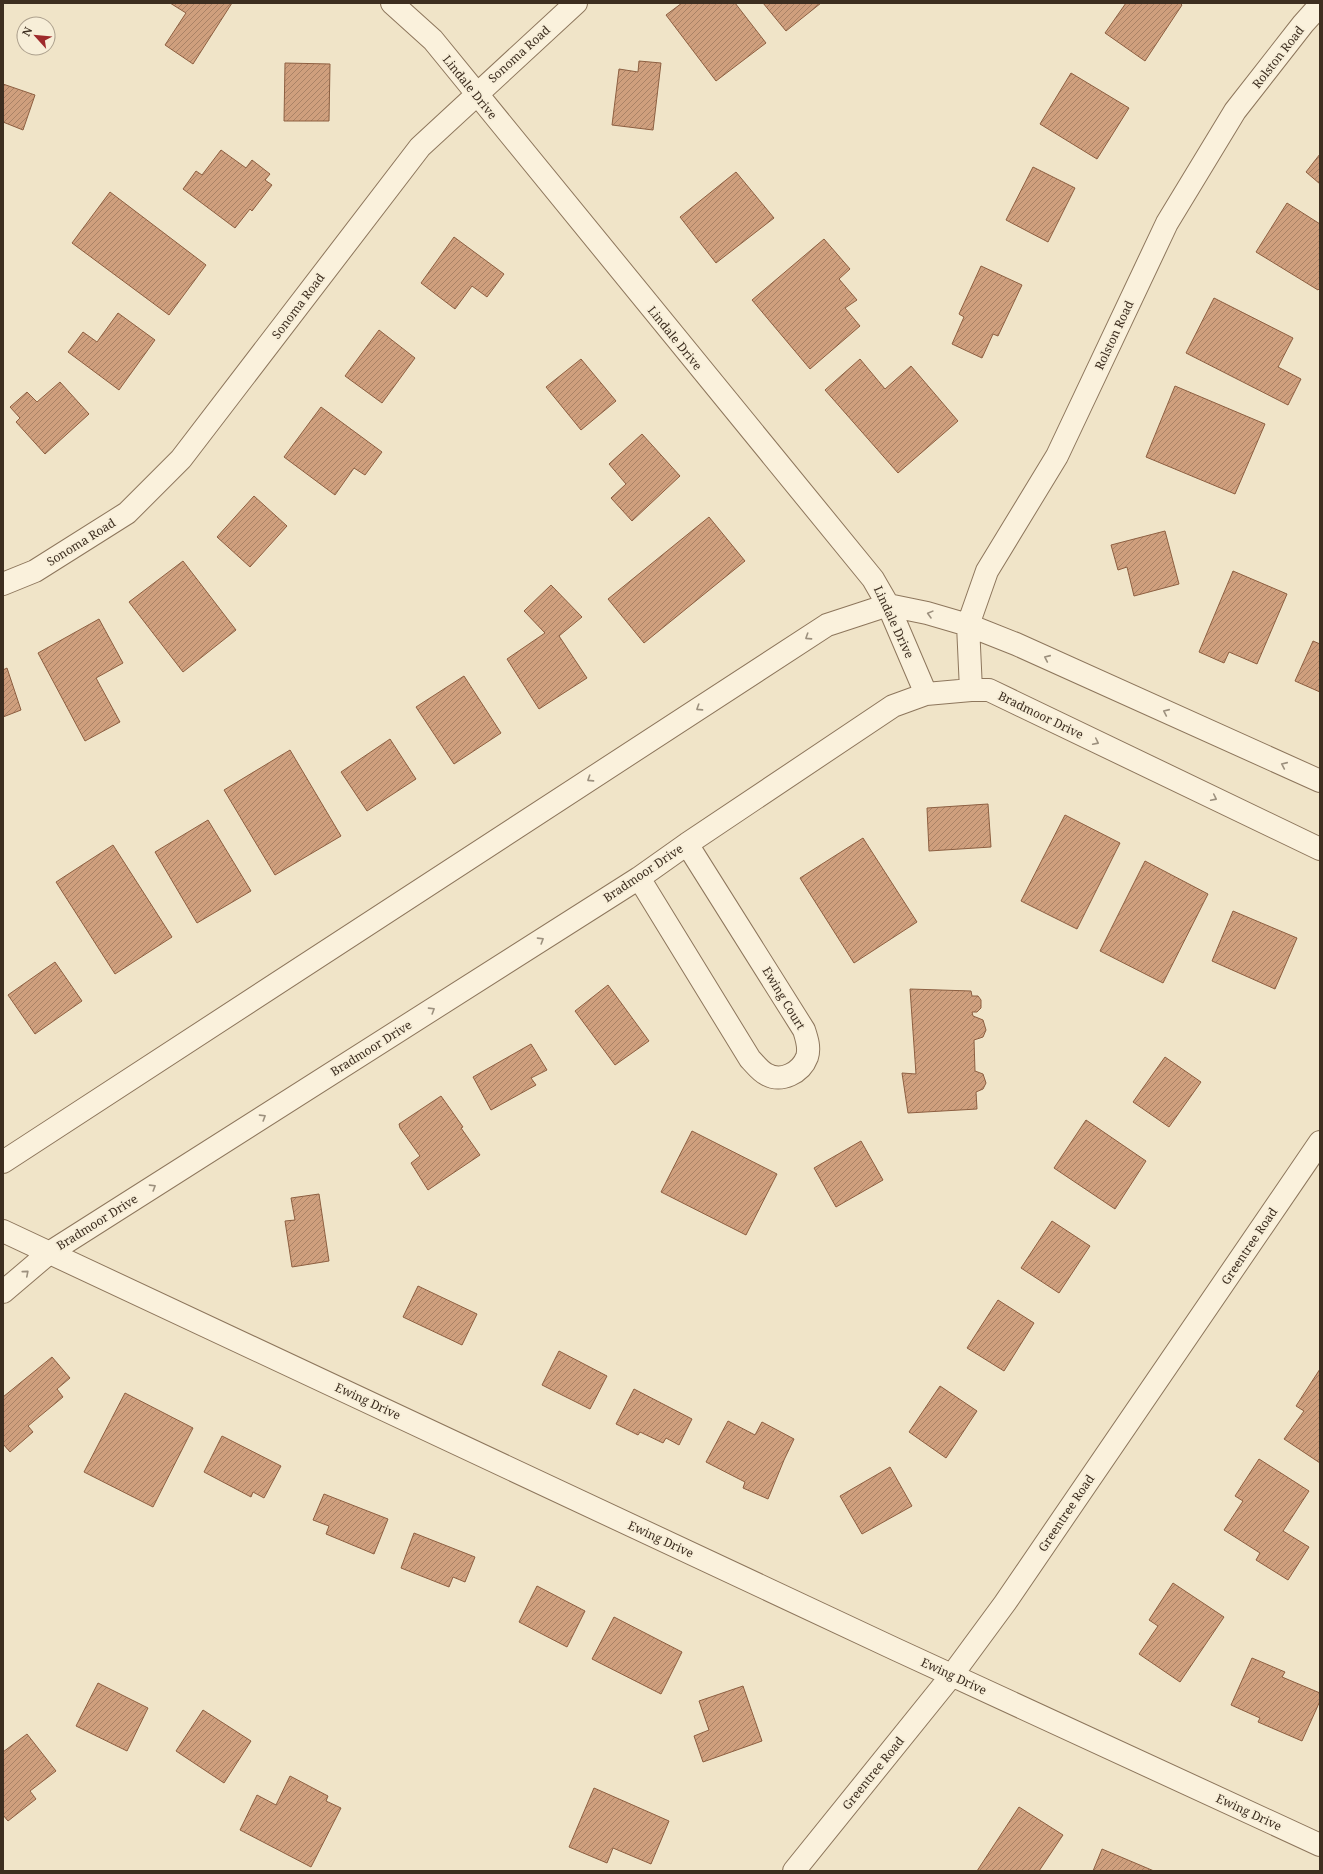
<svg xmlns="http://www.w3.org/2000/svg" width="1323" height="1874" font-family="'Noto Serif',serif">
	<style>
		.building { fill: url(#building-hatch); stroke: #8d5f41 }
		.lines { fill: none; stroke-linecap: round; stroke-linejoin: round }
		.minor-casing { stroke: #8d765c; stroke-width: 24 }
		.minor { stroke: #faf1dc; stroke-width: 22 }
		.oneway { stroke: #9c907e }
		.labels { text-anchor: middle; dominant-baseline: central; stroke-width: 3.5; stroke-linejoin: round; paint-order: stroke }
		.street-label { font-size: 12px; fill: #3d2e20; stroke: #f7eed8 }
	</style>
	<defs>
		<pattern id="building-hatch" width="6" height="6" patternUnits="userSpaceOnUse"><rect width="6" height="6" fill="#cf9f7d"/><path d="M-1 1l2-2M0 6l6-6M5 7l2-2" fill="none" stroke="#a98266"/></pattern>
	</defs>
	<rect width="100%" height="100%" fill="#f0e4c8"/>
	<!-- building -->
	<path class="building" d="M170,3H232L193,64L165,45L186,13Z
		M682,3H735L766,43L716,81L666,15Z
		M763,3H821L786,31Z
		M1126,3H1180L1182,5L1145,61L1105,33Z
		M639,61L661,63L653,130L612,125L619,69L638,72Z
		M285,63L330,64L329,121H284Z
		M1071,73L1129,108L1097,159L1040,124Z
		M3,84L35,95L23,130L3,122Z
		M221,150L246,168L252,160L270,174L265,180L272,185L252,211L250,209L235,228L183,189L196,171L202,175Z
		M1320,154V184L1306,172Z
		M1033,167L1075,188L1048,242L1006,220Z
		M736,172L774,218L716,263L680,217Z
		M110,192L206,265L169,315L72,243Z
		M1287,203L1320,224V288L1318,290L1256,252Z
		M454,237L504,274L487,297L472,286L455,309L421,283Z
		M824,239L850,269L839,279L857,300L845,308L860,326L810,369L752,300Z
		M981,266L1022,285L998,336L993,334L982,358L952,344L964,317L959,314Z
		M1214,298L1293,338L1278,367L1301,379L1288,405L1186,353Z
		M118,313L155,340L119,390L68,352L83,332L97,342Z
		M379,330L415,358L382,403L345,376Z
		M581,359L616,401L581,430L546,387Z
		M860,359L885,389L911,366L958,421L898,473L825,390Z
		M60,382L89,414L45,454L16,422L20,418L10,407L27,392L37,402Z
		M1175,386L1265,424L1235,494L1146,457Z
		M321,407L382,452L365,475L354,468L335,495L284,457Z
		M642,434L680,476L632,521L611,498L626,484L609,464Z
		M254,496L287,526L250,567L217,537Z
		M709,517L745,561L644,643L608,599Z
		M1165,531L1179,584L1134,596L1127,567L1118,570L1111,545Z
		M183,561L236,630L183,672L129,602Z
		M1233,571L1287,594L1257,664L1229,652L1224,663L1199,652Z
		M551,585L582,617L559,636L587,678L539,709L507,659L545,633L524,611Z
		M99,619L123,663L96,678L120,722L85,741L38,653Z
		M1313,641L1320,644V692L1295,681Z
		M7,668L21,710L3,717V670Z
		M464,676L501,733L454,764L416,707Z
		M390,739L416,779L367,811L341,772Z
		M290,750L341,836L275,875L224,790Z
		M988,804L991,847L929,851L927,808Z
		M1065,815L1120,843L1077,929L1021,901Z
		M208,820L251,891L197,923L155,852Z
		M863,838L917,922L854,963L800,878Z
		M113,845L172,937L115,974L56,882Z
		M1145,861L1208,894L1163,983L1100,951Z
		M1233,911L1297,938L1275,989L1212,961Z
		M55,962L82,1001L35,1034L8,995Z
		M608,985L649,1041L615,1065L575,1011Z
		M910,989L971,991L972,996H978L981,1000V1008L977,1012H972L973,1016L983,1020L986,1030L983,1037L974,1040L975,1071L983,1074L986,1083L983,1089L976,1092L977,1109L908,1113L902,1073L916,1074Z
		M531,1044L547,1070L531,1078L536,1085L491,1110L473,1077Z
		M1165,1057L1201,1082L1169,1127L1133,1102Z
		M441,1096L463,1127L461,1128L480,1155L428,1190L411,1163L420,1156L400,1128L399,1124Z
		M1086,1120L1146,1161L1115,1209L1054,1168Z
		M692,1131L777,1174L746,1235L661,1192Z
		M861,1141L883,1180L836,1207L814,1168Z
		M319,1194L329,1261L292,1267L285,1221L295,1220L291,1198Z
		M1052,1221L1090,1246L1059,1293L1021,1268Z
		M418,1286L477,1314L462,1345L403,1317Z
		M998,1300L1034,1323L1004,1371L967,1348Z
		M559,1351L607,1376L590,1409L542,1385Z
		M52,1357L70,1378L57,1389L63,1397L28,1426L33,1432L10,1452L3,1444V1397Z
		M1320,1369V1463L1284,1439L1304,1411L1296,1406Z
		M940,1386L977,1411L946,1458L909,1432Z
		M634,1389L692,1419L679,1445L666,1438L663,1443L640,1432L638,1435L616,1424Z
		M125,1393L193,1428L153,1507L84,1472Z
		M728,1421L755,1435L762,1422L794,1439L784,1460L768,1499L743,1488L745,1482L706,1462Z
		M222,1436L281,1466L264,1498L253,1492L251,1497L204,1472Z
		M1259,1459L1309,1491L1283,1531L1309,1547L1288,1580L1256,1560L1260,1553L1224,1530L1243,1501L1235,1496Z
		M890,1467L912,1506L862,1534L840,1496Z
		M324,1494L388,1519L374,1554L326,1534L329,1526L313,1520Z
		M414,1533L475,1557L465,1582L453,1577L449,1587L401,1568Z
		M1173,1583L1224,1617L1180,1682L1139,1654L1158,1626L1149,1620Z
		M537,1586L585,1611L567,1647L519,1622Z
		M614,1617L682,1652L661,1694L592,1659Z
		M1252,1658L1285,1672L1282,1677L1320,1693V1701L1302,1741L1258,1722L1260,1718L1231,1705Z
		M98,1683L148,1708L127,1751L76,1726Z
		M743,1686L762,1741L703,1762L694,1736L709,1730L699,1701Z
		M203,1710L251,1741L224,1783L176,1751Z
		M27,1734L56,1771L30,1791L36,1799L8,1821L3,1815V1752Z
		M290,1776L328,1796L326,1801L341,1808L311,1867L240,1830L257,1795L276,1805Z
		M594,1788L669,1821L651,1864L613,1848L607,1863L569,1847Z
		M1019,1807L1063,1835L1039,1871H977Z
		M1102,1849L1154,1871H1093Z"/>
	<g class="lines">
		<!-- minor casing -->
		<g class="minor-casing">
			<path id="minor" d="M392,3L433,40L873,579L888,605L926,694
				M3,584L35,571L127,513L181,459L420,147L576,3
				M971,690L968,625L987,571L1057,456L1167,223L1235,111L1303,24L1320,5
				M639,878L750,1059C755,1064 760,1071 766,1074C781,1083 801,1073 807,1057C810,1048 807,1039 804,1030L687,844
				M3,1162L827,625L888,605L927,613L968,625L1016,644L1320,781
				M3,1231L895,1649L1320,1845
				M3,1292L49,1253L639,878L687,844L893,706L926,694L971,690H989L1320,849
				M794,1871L952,1675L1005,1603L1320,1142"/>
		</g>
		<!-- minor -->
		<use href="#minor" class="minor"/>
	</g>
	<!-- one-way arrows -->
	<defs><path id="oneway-chevron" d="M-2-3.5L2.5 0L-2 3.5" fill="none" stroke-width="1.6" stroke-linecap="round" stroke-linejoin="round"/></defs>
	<g class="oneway">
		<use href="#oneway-chevron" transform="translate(930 614) rotate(-165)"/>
		<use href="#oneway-chevron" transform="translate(808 637) rotate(147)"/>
		<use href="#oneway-chevron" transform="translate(1047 658) rotate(-156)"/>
		<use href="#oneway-chevron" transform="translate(699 708) rotate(147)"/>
		<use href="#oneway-chevron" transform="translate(1166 712) rotate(-156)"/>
		<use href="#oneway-chevron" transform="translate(1096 742) rotate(26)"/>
		<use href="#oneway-chevron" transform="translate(1284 765) rotate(-156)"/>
		<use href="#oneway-chevron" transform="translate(590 779) rotate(147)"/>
		<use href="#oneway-chevron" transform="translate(1214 798) rotate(26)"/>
		<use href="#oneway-chevron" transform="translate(541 940) rotate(-32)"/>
		<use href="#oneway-chevron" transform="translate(432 1010) rotate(-32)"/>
		<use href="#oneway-chevron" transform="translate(263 1117) rotate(-32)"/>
		<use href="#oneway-chevron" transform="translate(153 1187) rotate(-32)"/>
		<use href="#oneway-chevron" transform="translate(26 1273) rotate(-41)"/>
	</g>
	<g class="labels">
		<!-- street labels -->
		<g class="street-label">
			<text transform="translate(519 54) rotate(-42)">Sonoma Road</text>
			<text transform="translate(1278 57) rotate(-52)">Rolston Road</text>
			<text transform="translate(470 87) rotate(51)">Lindale Drive</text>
			<text transform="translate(298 306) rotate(-53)">Sonoma Road</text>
			<text transform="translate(1114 335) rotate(-65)">Rolston Road</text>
			<text transform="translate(675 338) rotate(51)">Lindale Drive</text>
			<text transform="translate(81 542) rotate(-32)">Sonoma Road</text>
			<text transform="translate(894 622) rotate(65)">Lindale Drive</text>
			<text transform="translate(1041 715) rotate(26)">Bradmoor Drive</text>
			<text transform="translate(643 873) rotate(-34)">Bradmoor Drive</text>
			<text transform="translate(784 998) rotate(59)">Ewing Court</text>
			<text transform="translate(371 1048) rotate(-32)">Bradmoor Drive</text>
			<text transform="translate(97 1222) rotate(-32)">Bradmoor Drive</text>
			<text transform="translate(1249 1246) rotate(-56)">Greentree Road</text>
			<text transform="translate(368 1401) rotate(25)">Ewing Drive</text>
			<text transform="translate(1066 1513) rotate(-56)">Greentree Road</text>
			<text transform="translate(661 1539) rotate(25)">Ewing Drive</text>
			<text transform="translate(954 1676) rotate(25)">Ewing Drive</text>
			<text transform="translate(873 1773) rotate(-51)">Greentree Road</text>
			<text transform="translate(1249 1812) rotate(25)">Ewing Drive</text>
		</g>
	</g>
	<!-- border -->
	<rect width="1323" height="1874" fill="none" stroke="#3d2e20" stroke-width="8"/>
	<!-- north arrow -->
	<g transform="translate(36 36) rotate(297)"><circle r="19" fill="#f7eed8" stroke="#ada18e"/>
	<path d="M0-3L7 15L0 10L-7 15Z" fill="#9e2a2b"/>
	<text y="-6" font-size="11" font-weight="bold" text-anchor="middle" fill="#3d2e20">N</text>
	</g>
</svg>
